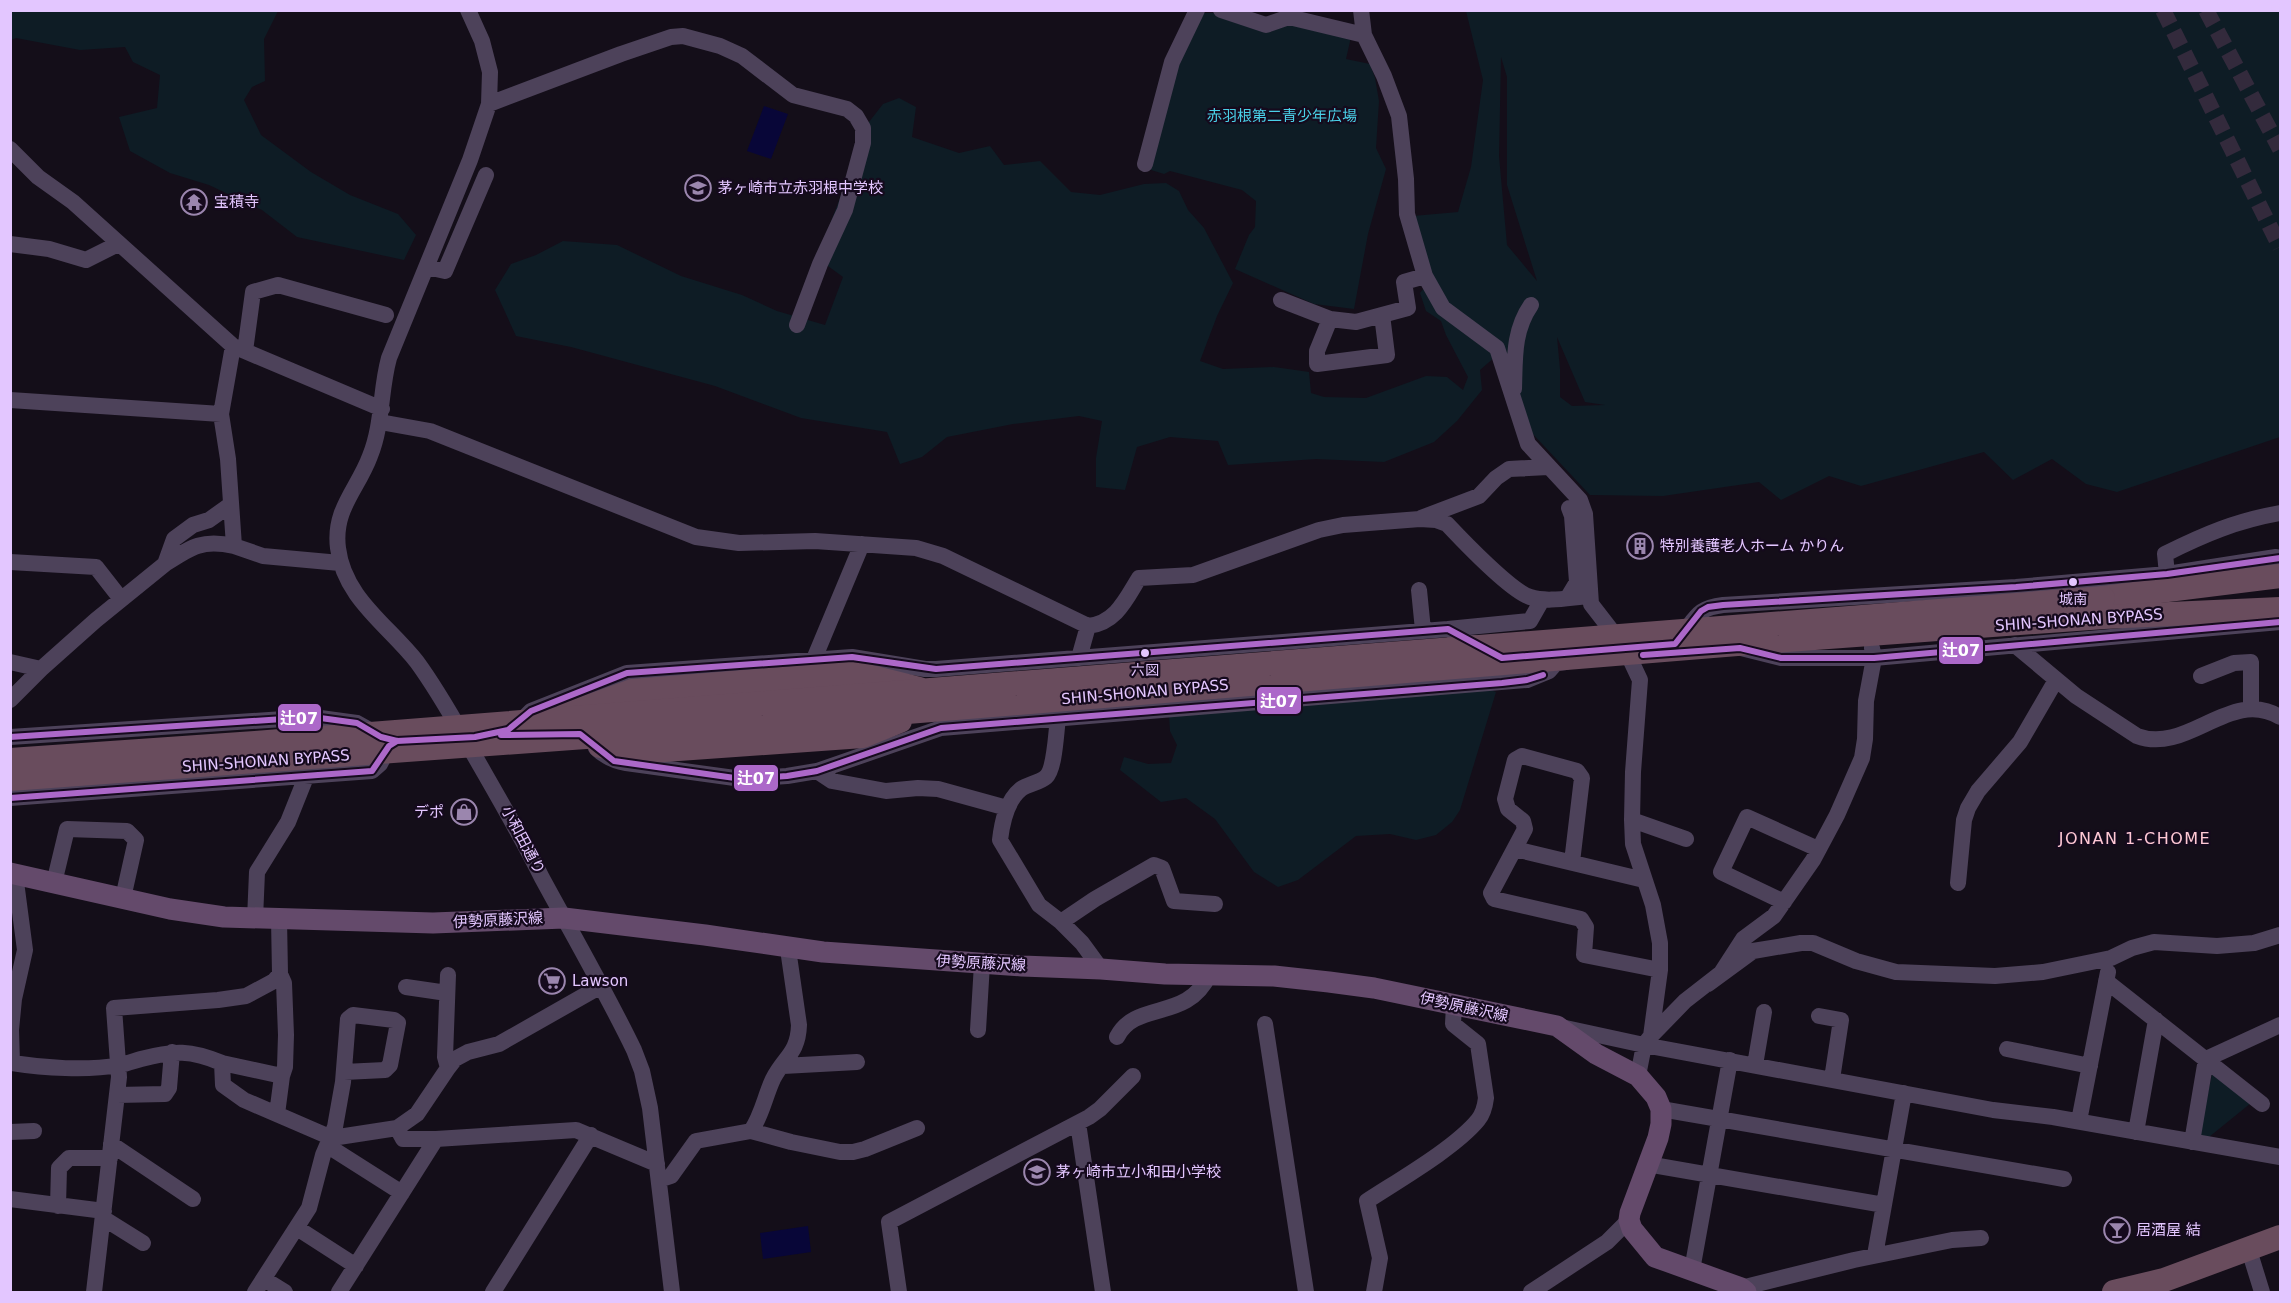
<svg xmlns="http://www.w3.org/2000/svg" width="2291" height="1303" font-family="'DejaVu Sans','Noto Sans JP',sans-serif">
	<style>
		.green { fill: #0e1c25; fill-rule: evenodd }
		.water { fill: #080638 }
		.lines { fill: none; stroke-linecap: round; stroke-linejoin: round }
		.minor-tunnel { stroke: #332a3c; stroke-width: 16; stroke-dasharray: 16 8; stroke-linecap: butt }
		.minor { stroke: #4d425a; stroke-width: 16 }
		.major { stroke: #644a6b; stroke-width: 21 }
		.highway { stroke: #694c5d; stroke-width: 24 }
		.highway-bridge { stroke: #694c5d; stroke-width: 24 }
		.bus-1-casing { stroke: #150a1d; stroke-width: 10 }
		.bus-1 { stroke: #ac68c9; stroke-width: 6 }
		.bus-dot { fill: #e3c6ff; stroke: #150a1d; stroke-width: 2 }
		.labels { text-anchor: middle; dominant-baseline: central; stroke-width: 4.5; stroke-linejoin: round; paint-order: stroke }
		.bus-label { font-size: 14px; fill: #e3c6ff; stroke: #150a1d }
		.park-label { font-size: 15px; fill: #4ad0e7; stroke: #150a1d }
		.poi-label { font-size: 15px; fill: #e3c6ff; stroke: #150a1d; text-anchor: start }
		.street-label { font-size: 15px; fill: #e3c6ff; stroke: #150a1d }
		.neighbourhood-label { font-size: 16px; letter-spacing: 1.5px; fill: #ffc8d5; stroke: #150a1d }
		.line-badge { stroke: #150a1d; stroke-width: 2 }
		.badge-label { font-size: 16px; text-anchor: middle; font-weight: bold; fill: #fff }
	</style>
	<rect width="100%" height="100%" fill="#140e19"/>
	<!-- green -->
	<path class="green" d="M11,10L278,11L264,39L265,81L252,87L244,100L261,135L311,172L350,195L398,214L416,235L404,260L297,237L262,210L209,185L170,173L130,151L119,117L157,108L160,75L133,62L125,47L80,50L16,38L11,40Z
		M1466,11H2280V437L2117,492L2086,484L2052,459L2013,480L1984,452L1861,486L1829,476L1781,500L1759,482L1663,496L1590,495L1530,431L1504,349L1480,370L1482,390L1457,421L1434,442L1384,462L1316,459L1228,465L1218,441L1170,437L1137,447L1125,490L1096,487V458L1102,421L1079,416L1013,424L947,437L922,457L900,464L887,432L801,418L715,386L571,347L516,336L495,290L511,264L536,255L563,241L617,245L681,276L742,295L777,311L825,325L843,277L817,258L869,122L883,104L899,98L916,107L912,137L959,153L990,146L1004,165L1040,161L1071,192L1100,195L1144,184L1166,183L1179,191L1188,210L1204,228L1233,283L1217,316L1200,361L1223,369L1274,367L1309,372L1311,393L1324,397L1366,398L1426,376L1447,377L1463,390L1468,377L1446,335L1441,321L1426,311L1420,293L1433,277L1413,216L1458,212L1471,167L1483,80ZM1501,57L1507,77V185L1537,281L1507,245L1499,156ZM1557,337L1585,402L1605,405L1572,406L1560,397V369Z
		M1202,13H1213L1270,32L1289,23L1351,37L1346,59L1370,64L1375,78L1379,101L1376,148L1386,169L1368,234L1354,309L1314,304L1235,269L1249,235L1255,227L1256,201L1242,190L1170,171L1164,174L1148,169L1177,61Z
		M1488,689L1496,692L1460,810L1452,822L1436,835L1416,840L1390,834L1356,836L1298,880L1278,887L1254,872L1215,819L1186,798L1161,802L1120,770L1124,757L1148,764L1171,763L1177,745L1170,731L1169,715Z
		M2212,1074L2251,1103L2209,1137L2199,1135Z"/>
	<!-- water -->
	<path class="water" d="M764,106L788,114L771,159L747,151Z
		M808,1226L811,1252L763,1259L760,1233Z"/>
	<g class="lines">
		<!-- minor-tunnel -->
		<path class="minor-tunnel" d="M2163,10L2280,247
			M2206,10L2280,149"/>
		<!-- minor -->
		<path class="minor" d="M468,10L482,41L490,72L489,104L470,160L389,358C380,390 383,424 370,456C358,489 333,509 338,548C344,598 388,625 417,662C436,688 449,711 465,739C491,785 518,830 542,878C573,935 606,992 634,1050L642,1071L650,1108L672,1292
			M1221,10L1266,25L1289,17L1364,35
			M1361,10L1364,35L1384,76L1399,116L1406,179L1407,214L1425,276L1443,308L1497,348L1528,444L1580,500L1585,514L1591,604L1625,648L1640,680L1633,772L1632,820L1633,844L1653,905L1660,943V970L1651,1036
			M489,104L621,54L671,37L683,36L720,46L742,56L793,95L847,109L856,116L863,128V143L845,210L820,264L797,325
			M10,149L38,177L73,202L233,346L382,409
			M1145,164L1172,62L1197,10
			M10,244L49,249L86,260L118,244
			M427,267L445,271L486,175
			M1281,300L1330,319L1356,322L1408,308L1404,282L1425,276
			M1330,319L1317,351V364L1387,355L1382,315
			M233,346L221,414L228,459L234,546L263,556L340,563
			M245,351L253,292L278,285L386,315
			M1514,389C1515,359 1513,331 1531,305
			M10,400L221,414
			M380,422L430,431L696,537L739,543L815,541L916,548L943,556L1088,626C1116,623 1126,599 1139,578L1193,575L1319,530L1343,525L1420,519L1436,520L1447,524C1463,541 1511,591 1530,597C1548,603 1572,597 1590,596
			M1421,518L1479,496L1496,478L1509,469L1548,467
			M10,562L96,567L121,599
			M165,564C191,547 202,539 234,546
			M2167,574L2165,554C2205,534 2236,521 2280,513
			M1419,590L1423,630
			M1568,597L1577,582L1572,516L1569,508
			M1448,629L1530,621L1542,600
			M1682,635C1697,616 1698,608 1723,605L2016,587L2167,574L2276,557L2280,558
			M2015,645L2076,696L2137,736C2188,755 2230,687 2280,717
			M1741,648L1781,658H1874L2280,622
			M1079,658L1088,626
			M814,659L862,544
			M10,662L41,669
			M2201,676L2234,663L2251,662V708
			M10,700L41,669L96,620L165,564L174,539L193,525L209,520L230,505
			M1058,719C1056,731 1055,769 1046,777C1039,783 1028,784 1021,789C1006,801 1002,823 1000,840L1039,905L1061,922L1082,943L1101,969
			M521,721L531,711L627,673L852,657L925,669H936L1448,629L1481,647
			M10,737L313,717L357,723L375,733
			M596,748C605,757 614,761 626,763L742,779L787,776L817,771L941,728L1527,680L1549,671L1556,663L1566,662
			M817,771L832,781L886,791L918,788L938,789L1007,808
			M10,798L372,771L380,764L390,745
			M1632,820L1686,839
			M1515,849L1644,880
			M1572,862L1582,778L1577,771L1522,756L1515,760L1505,799L1508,809L1523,821L1525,829L1491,893L1494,899L1581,919L1586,927L1584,955L1660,970
			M15,874L25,950L14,999L11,1030L12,1063C44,1068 87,1071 119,1065C126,1064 134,1061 141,1059C174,1050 191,1050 222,1063L223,1085L244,1100L332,1138L397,1128L403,1139H436L576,1130L657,1164
			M54,883L67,829L127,831L136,840L123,898
			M1958,883L1964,820L1968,808L1978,791L2020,742L2056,680
			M1784,902L1721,872L1747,817L1818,849
			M255,919L257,872L288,822L306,777
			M1061,922L1095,899L1154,865L1162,868L1174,901L1215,904
			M2106,981L2262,1104
			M1708,984L1753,951L1801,943H1813L1856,961L1896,972L1995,976L2043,972L2111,958L2132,948L2154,942L2217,946L2254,943L2280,935
			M406,987L447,993
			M1819,1016L1841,1020L1832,1079
			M1265,1024L1306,1292
			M1561,1027L1644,1045L1993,1110L2053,1117L2280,1157
			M978,1030L982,964
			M1117,1037C1136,1000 1187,1022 1209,975
			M2007,1049L2090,1066
			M222,1063L282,1076
			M1755,1065L1764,1012
			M783,1066L857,1062
			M448,1068L455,1059L468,1052L499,1044L601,986
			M1638,1076L1644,1045L1651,1036L1685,1001L1721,973L1743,939L1774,916L1813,860L1837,815L1862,758L1865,739L1866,701L1874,658L1872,648
			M117,1095L165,1094L169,1088L172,1052
			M1661,1109L2064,1179
			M277,1114L282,1076L285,1067L286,1035L284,983L280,974L279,919
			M2079,1121L2108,972
			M1078,1123L1103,1292
			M397,1128L417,1114L448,1068L445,1057L448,975
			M751,1131C762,1115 765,1096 773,1079C784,1057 798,1054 799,1025L788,949
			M10,1132L34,1131
			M2136,1132L2156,1020
			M2192,1142L2206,1059L2280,1025
			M111,1144L193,1199
			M328,1146L402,1193
			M1647,1164L1884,1205
			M659,1180L671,1176L696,1141L751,1131L791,1142L840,1152H853L865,1149L917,1128
			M10,1199L104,1211
			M58,1206L59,1168L69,1158H110
			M103,1218L143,1243
			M297,1228L356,1266
			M2249,1250L2262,1292
			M1875,1255L1904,1093
			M1692,1270L1730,1060
			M264,1279L285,1292
			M1741,1288L1854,1260L1952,1240L1981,1238
			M94,1292L119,1077L114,1008L218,1000L246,996L274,981L280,974
			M255,1292L309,1208L323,1155L335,1127L343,1082L348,1019L353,1015L394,1020L398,1023L390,1065L385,1070L344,1072
			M339,1292L436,1139
			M493,1292L591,1135
			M899,1292L889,1222L1089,1117L1100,1109L1133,1076
			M1374,1292L1380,1258L1367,1201C1399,1180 1455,1148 1478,1120C1483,1114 1485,1106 1486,1098L1478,1044L1453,1024L1454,1005
			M1531,1292L1607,1242L1629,1220"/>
		<!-- major -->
		<path class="major" d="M10,873L170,909L224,917L433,923L564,918L705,935L823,952L1022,966L1101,969L1165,974L1274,976L1329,982L1374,988L1557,1026L1596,1054L1638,1076L1656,1097L1661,1109V1124L1658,1138L1630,1213L1629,1220L1632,1229L1655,1257L1741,1288L1746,1292"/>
		<!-- highway -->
		<path class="highway" d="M2103,598L2280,576
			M565,715L632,691L855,673L919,689
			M2114,1292L2164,1280L2280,1237"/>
		<!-- highway-bridge -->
		<path class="highway-bridge" d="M600,746L636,752L863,736L900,721
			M10,760L255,743L2103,598
			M10,779L749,725L1774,641L2104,617L2280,609"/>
		<!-- bus-1 casing -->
		<g class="bus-1-casing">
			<path id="bus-1" d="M1643,655L1740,648L1781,658H1874L2280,622
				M501,735L580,734L614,761L742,779L787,776L817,771L941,728L1502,683L1527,680L1543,675
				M10,737L313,717L357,723L381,737L397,741L475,737L508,730L531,711L627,673L852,657L936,669L1448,629L1502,658L1675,644L1701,611L1708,607L1723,605L2016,587L2167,574L2280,558
				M10,798L372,771L389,746L397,741"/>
		</g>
		<!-- bus-1 -->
		<use href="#bus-1" class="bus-1"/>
	</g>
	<!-- icons -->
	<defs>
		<g id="school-ring" transform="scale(1.35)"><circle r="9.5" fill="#150a1d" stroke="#9b86ae" stroke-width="1.5"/><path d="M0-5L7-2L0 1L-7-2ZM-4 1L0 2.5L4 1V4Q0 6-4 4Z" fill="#9b86ae"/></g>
		<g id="temple-ring" transform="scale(1.35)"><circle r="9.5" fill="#150a1d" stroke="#9b86ae" stroke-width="1.5"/><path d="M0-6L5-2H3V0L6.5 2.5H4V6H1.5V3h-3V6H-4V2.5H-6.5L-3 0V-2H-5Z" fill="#9b86ae"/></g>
		<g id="building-ring" transform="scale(1.35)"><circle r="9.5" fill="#150a1d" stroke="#9b86ae" stroke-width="1.5"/><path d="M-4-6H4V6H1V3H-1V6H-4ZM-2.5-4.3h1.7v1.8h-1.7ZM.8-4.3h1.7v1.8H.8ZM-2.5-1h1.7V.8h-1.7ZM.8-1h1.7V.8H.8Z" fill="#9b86ae"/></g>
		<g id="shop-ring" transform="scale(1.35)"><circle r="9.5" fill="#150a1d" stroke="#9b86ae" stroke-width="1.5"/><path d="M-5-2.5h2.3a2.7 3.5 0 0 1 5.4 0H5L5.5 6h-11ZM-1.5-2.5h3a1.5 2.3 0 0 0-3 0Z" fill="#9b86ae"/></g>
		<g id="supermarket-ring" transform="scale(1.35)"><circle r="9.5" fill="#150a1d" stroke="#9b86ae" stroke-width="1.5"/><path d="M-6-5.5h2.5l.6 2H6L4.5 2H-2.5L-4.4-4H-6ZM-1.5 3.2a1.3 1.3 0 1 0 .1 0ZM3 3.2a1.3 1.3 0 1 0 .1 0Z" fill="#9b86ae"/></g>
		<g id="bar-ring" transform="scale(1.35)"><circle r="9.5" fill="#150a1d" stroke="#9b86ae" stroke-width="1.5"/><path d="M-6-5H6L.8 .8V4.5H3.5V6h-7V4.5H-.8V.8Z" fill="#9b86ae"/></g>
	</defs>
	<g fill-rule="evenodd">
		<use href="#school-ring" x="698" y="188"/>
		<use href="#temple-ring" x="194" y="202"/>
		<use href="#building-ring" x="1640" y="546"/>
		<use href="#shop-ring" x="464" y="812"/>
		<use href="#supermarket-ring" x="552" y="981"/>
		<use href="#school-ring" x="1037" y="1172"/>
		<use href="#bar-ring" x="2117" y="1230"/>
	</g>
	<!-- markers -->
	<g class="bus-dot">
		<circle cx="2073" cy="582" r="5"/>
		<circle cx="1145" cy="653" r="5"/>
	</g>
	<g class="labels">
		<!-- bus labels -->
		<g class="bus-label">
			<text x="2073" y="599">城南</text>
			<text x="1145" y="670">六図</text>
		</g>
		<!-- park labels -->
		<g class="park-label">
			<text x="1282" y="116">赤羽根第二青少年広場</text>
		</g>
		<!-- poi labels -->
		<g class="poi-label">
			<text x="718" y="188">茅ヶ崎市立赤羽根中学校</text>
			<text x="214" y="202">宝積寺</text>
			<text x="1660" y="546">特別養護老人ホーム かりん</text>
			<text x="444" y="812" text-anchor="end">デポ</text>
			<text x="572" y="981">Lawson</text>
			<text x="1056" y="1172">茅ヶ崎市立小和田小学校</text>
			<text x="2136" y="1230">居酒屋 結</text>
		</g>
		<!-- street labels -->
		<g class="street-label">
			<text transform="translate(2079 620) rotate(-4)">SHIN-SHONAN BYPASS</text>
			<text transform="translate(1145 692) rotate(-5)">SHIN-SHONAN BYPASS</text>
			<text transform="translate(266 761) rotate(-4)">SHIN-SHONAN BYPASS</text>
			<text transform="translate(523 840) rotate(62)">小和田通り</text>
			<text transform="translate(498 920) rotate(-3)">伊勢原藤沢線</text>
			<text transform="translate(981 963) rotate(3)">伊勢原藤沢線</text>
			<text transform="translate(1464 1007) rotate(12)">伊勢原藤沢線</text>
		</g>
		<!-- neighbourhood labels -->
		<g class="neighbourhood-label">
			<text x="2135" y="838">JONAN 1-CHOME</text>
		</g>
	</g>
	<g class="line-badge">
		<rect x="1938" y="636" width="46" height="29" rx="6" fill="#ac68c9"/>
		<rect x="1256" y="686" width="46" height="29" rx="6" fill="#ac68c9"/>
		<rect x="277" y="703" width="45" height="29" rx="6" fill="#ac68c9"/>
		<rect x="733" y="764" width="46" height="28" rx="6" fill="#ac68c9"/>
	</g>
	<g class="badge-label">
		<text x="1961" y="656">辻07</text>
		<text x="1279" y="707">辻07</text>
		<text x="299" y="724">辻07</text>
		<text x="756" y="784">辻07</text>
	</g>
	<!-- border -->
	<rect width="2291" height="1303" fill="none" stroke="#e3c6ff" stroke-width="24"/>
</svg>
